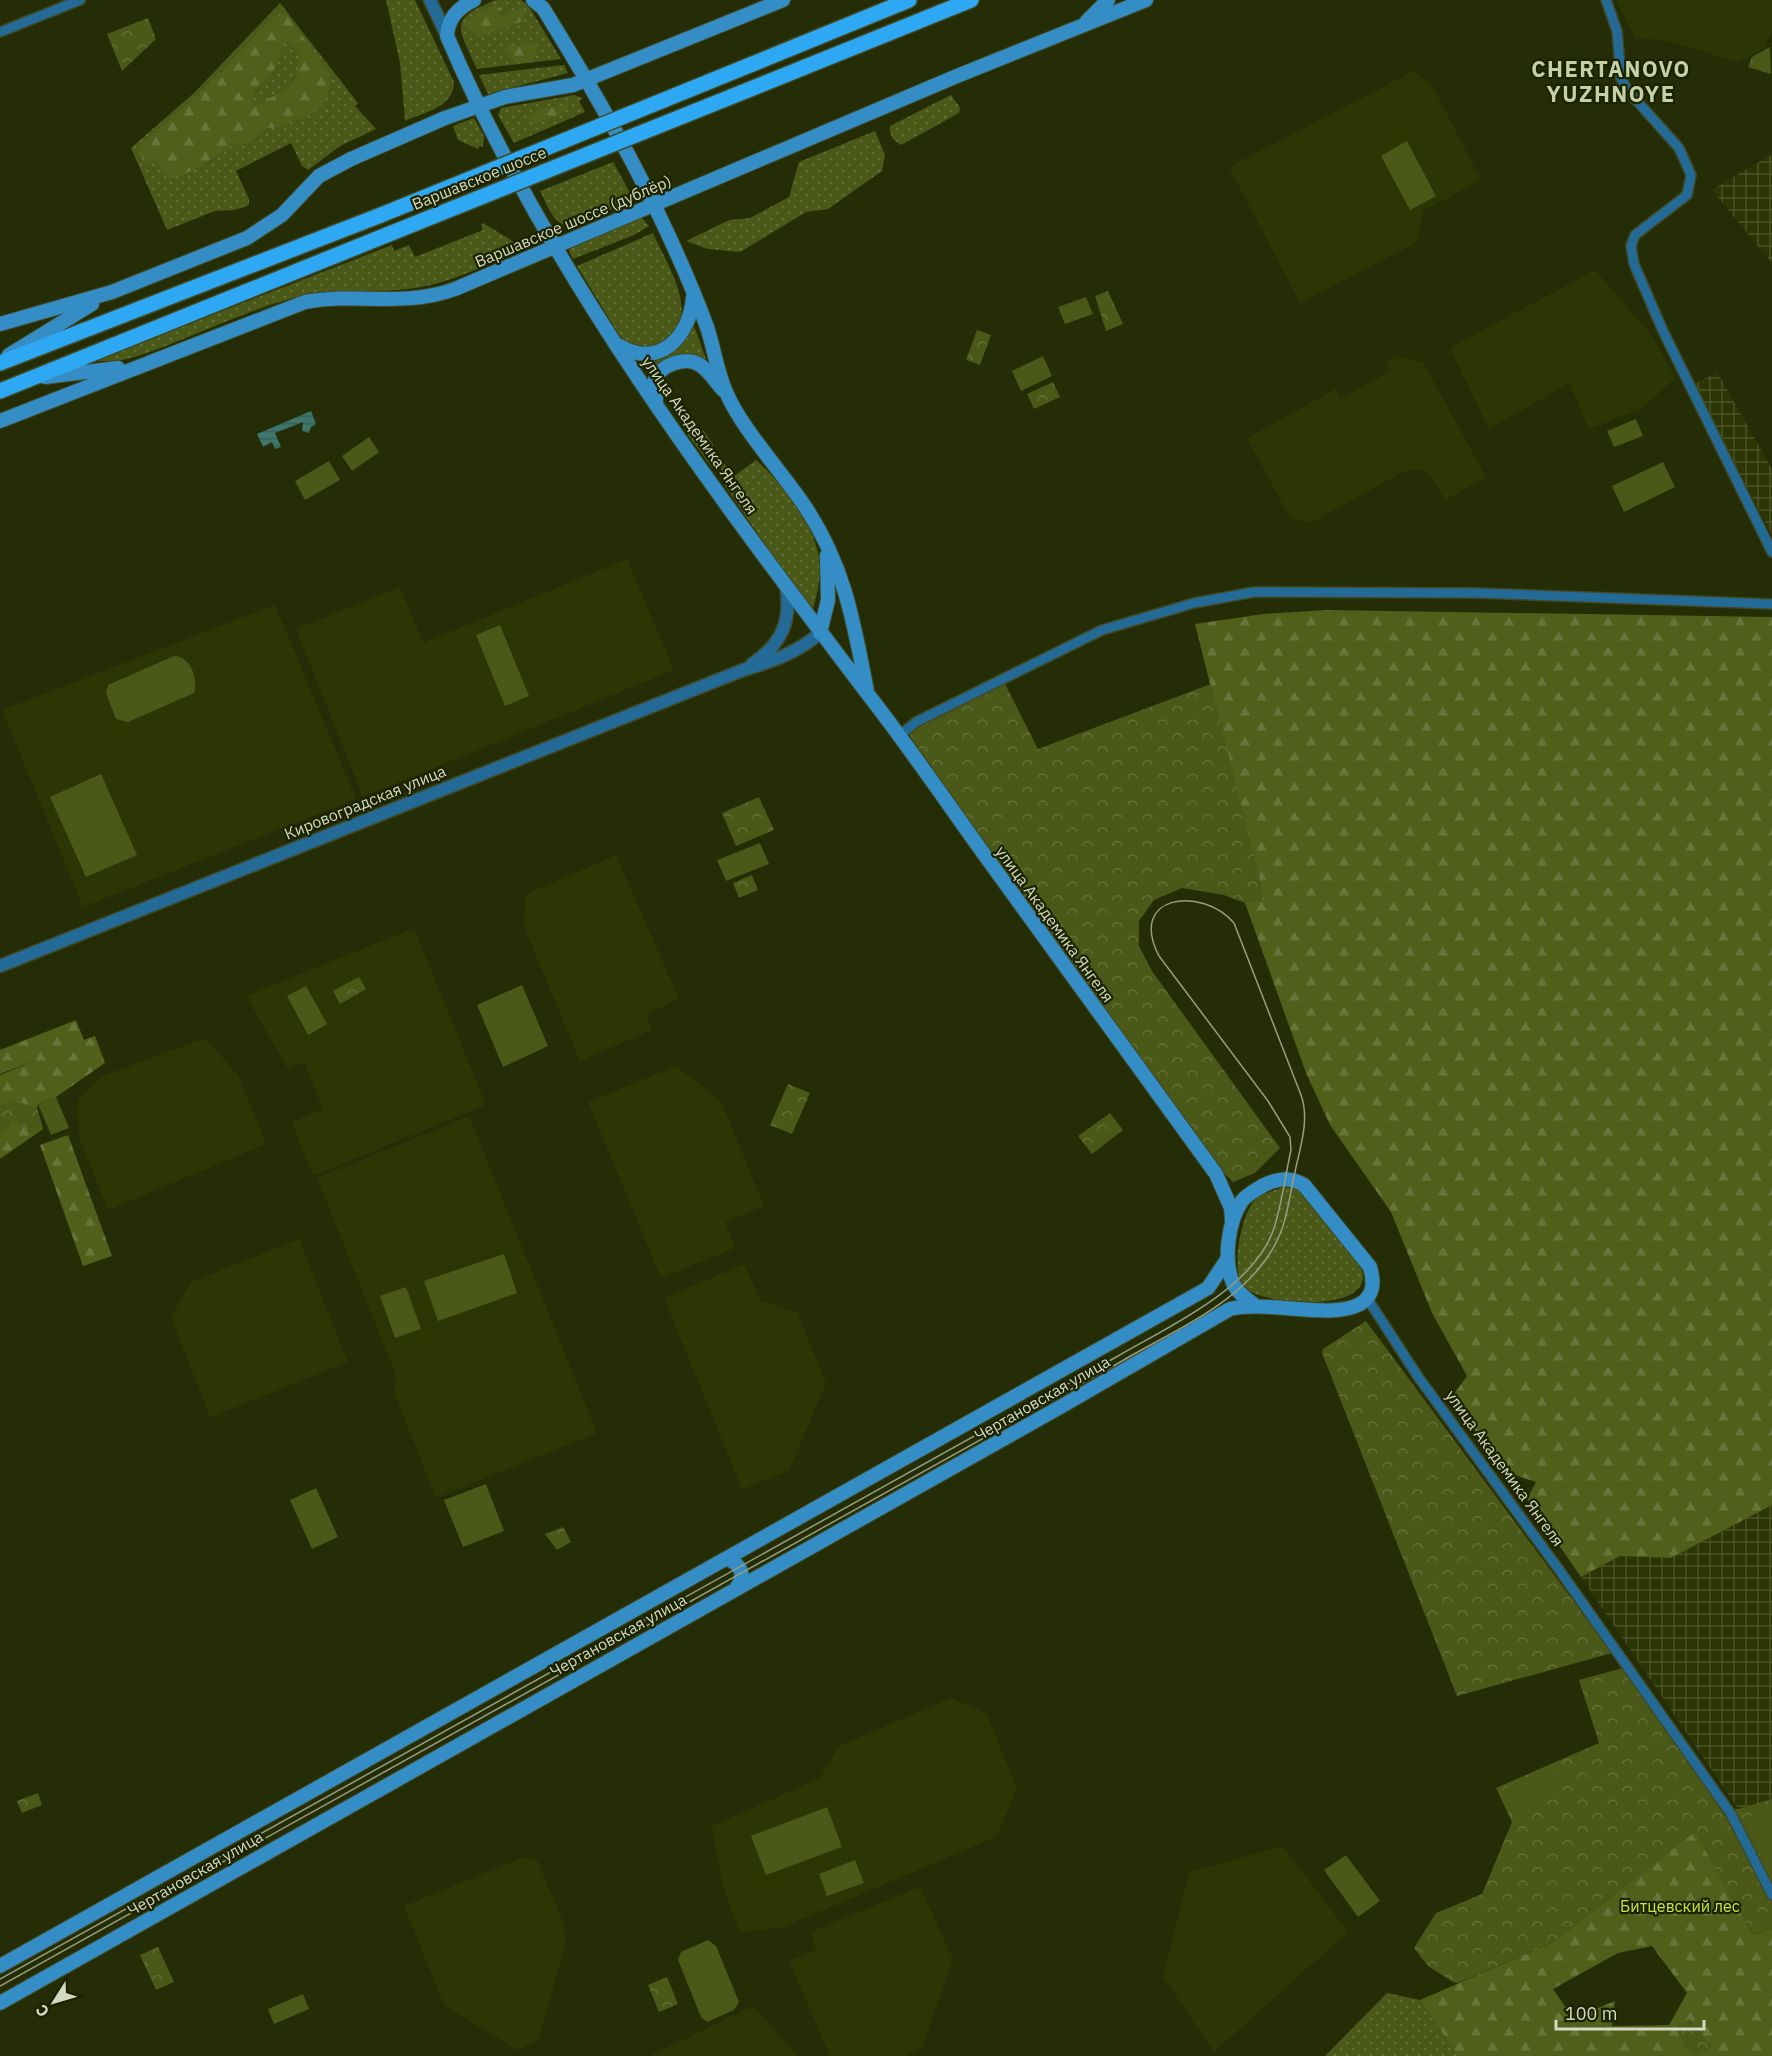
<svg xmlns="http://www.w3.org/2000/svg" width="1772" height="2056" font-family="'IBM Plex Sans',sans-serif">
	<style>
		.built { fill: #2c3604 }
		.industrial { fill: url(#industrial-grid) }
		.grass { fill: url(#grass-dots) }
		.forest { fill: url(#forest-firs); fill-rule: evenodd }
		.park { fill: url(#park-crowns) }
		.pitch { fill: #4a5918 }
		.water { fill: url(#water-rules) }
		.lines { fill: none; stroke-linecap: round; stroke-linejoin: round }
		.minor-casing { stroke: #404924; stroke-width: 12 }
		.tertiary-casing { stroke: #404924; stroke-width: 15 }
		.secondary-casing { stroke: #404924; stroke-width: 16 }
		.primary-casing { stroke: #404924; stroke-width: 18 }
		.minor { stroke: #246a96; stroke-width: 9 }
		.tertiary { stroke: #246a96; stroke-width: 12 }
		.secondary { stroke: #358dc6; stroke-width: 14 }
		.primary { stroke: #2ea8f2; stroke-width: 15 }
		.tram { stroke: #969e81; stroke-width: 1.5 }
		.primary-bridge-casing { stroke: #404924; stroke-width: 18; stroke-linecap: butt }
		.primary-bridge { stroke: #2ea8f2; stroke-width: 15 }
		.labels { text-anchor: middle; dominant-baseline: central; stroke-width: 4.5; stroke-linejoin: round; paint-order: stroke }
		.street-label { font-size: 16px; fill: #d3dac4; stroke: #1b2300 }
		.park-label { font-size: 16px; fill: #c4e740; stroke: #1b2300 }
		.district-label { font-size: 22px; font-weight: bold; letter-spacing: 1.5px; fill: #c4d1a5; stroke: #1b2300 }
	</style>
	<defs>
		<pattern id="industrial-grid" width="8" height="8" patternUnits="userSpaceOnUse" patternTransform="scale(1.5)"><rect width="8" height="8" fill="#2c3604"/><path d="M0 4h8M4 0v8" fill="none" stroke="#4a5227"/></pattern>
		<pattern id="grass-dots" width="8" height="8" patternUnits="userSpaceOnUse" patternTransform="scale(1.5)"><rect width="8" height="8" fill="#4a5918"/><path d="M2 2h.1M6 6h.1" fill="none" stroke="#637038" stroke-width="1.8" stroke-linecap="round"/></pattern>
		<pattern id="forest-firs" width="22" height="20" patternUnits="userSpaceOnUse" patternTransform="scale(1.5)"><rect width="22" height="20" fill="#505f1a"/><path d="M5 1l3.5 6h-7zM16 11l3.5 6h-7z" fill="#68753a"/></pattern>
		<pattern id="park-crowns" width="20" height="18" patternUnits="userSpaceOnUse" patternTransform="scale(1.5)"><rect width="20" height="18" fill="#4a5918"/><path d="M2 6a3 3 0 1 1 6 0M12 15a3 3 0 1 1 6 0" fill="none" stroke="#637038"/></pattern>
		<pattern id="water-rules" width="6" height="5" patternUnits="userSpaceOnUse" patternTransform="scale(1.5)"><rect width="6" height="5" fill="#3c766c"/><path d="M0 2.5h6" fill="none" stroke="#3d5e56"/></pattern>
	</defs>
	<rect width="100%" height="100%" fill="#242d05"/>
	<!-- built -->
	<path class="built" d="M1616,0H1772V30L1765,48L1738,62L1663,40L1635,38Z
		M1414,71L1433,87L1481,180L1423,211L1417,242L1300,303L1229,167Z
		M1595,270L1653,337L1675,378L1643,408L1589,429L1569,383L1489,429L1450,348Z
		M1397,356L1423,362L1486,477L1445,500L1430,474L1422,470H1407L1310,523L1290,518L1247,438L1336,389L1341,398L1390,371L1386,362Z
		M627,559L674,670L363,797L296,629L400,587L423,643Z
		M275,605L356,799L83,907L2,710Z
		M616,855L679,999L646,1014L652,1030L580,1061L524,927L525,895Z
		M414,928L484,1100L483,1106L313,1176L292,1122L323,1109L304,1062L288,1069L246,996Z
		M205,1038L238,1075L266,1144L108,1210L79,1138L78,1100L100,1077Z
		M676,1066L721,1101L764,1206L725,1222L735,1248L661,1278L588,1102Z
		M469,1116L597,1433L436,1498L394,1392L396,1375L317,1178Z
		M299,1239L348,1362L210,1417L171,1317L191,1282Z
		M744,1264L761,1301L797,1312L826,1383L789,1471L742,1489L664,1298Z
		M951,1698L986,1713L1017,1788L996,1837L781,1928L740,1932L722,1884L712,1826L820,1778L839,1746Z
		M1283,1846L1348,1932L1214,2052L1163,1977L1189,1872Z
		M524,1857L537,1860L564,1924L565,1945L538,2041L517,2050L444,2005L404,1906Z
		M920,1887L953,1959L922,2048L905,2056H830L789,1961L817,1949L810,1932Z
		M753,2006L798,2056H649L662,2050Z"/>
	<!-- industrial -->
	<path class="industrial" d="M1772,154V263L1712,190Z
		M1717,372L1772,469V535L1693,385Z
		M1772,1505V1799L1738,1809L1581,1577L1620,1556L1671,1558Z"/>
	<!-- grass -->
	<path class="grass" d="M386,0H415L454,82C454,107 425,112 405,121L400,63Z
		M496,0H521L528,5L561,59L477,69C458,27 447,19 496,0Z
		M280,3L358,103L355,106L376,129L340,146L308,170L302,166L291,143L236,171L249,199V205L235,210L215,211L167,230L131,148L194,93Z
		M564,65L568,73L488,94L479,75Z
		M574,95L583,98L579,101L585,112L514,143L498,115L501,108Z
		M951,95L960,108L959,113L901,145C893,140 889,136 890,126Z
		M474,118L484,136L483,147L480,146L478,149L458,140L453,126Z
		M875,131L885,155L882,171L828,209L806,212L740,252L708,249L686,241L729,220L750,218L789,197L799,162Z
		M613,162L634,200L571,226C554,227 547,204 540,191Z
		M641,217L649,226L634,235L573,259L569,251L570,248Z
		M483,223L524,248C491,262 456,281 421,287C380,295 338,286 297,297C243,311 192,338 138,356L118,361H94L392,245L394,251L409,245L415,257L483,230L481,224Z
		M653,233C665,262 701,312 668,337C660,343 653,348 643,349L627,343L619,335L577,266Z
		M694,326L706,359C681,352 667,358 650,377L642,364C665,360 682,345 694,326Z
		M703,430L713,444V469L685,431Z
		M756,460C784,485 818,527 820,567C820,583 816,598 812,613L725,486L721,473L722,461L734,476Z
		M1283,1187L1297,1188L1304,1195C1316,1210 1362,1259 1363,1275C1366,1314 1260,1305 1244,1287C1230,1271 1241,1216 1254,1201C1261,1193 1274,1191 1283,1187Z
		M1387,1993L1420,2000L1458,2056H1325Z"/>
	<!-- forest -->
	<path class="forest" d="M495,6L502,8L499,13L501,19L510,12L523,8L527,12L520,22L478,37L464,25L477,12Z
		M285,13L331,75L327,99L314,113L279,127L267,128L248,143L235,144L193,170L170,180L156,161L144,164L138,146L197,97L273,18ZM286,42L292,43L300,54L298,73L292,86L258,105L253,103C248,81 283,77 281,45Z
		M535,44L538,46L532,62L516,63L504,49L509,46Z
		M567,102L568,109L557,116L533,123L530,118L538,109L557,107Z
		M1327,610L1772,617V1505L1671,1558L1620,1556L1581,1577L1527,1499L1536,1482L1506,1472L1451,1398L1467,1376L1432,1313L1391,1212L1330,1125L1306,1073L1245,903L1264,899L1195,624L1263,614Z
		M76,1020L84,1040L95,1036L105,1063L56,1097L38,1104L37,1108L43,1129L0,1159V1075L39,1059L0,1074V1050Z
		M68,1135L112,1256L83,1266L40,1145Z
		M1695,1831L1753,1935L1772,1929V2056H1458L1420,2000L1554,1942ZM1652,1946L1687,1993L1669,2025L1612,2026L1615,2001L1573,2018L1553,1989L1618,1953Z"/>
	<!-- park -->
	<path class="park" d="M148,18L156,39L122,71L107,34Z
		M1770,47L1771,74L1748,67L1752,57Z
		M1108,291L1123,324L1106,331L1095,296Z
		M977,330L991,335L980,365L966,360Z
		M1053,382L1060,397L1034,409L1027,394Z
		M1005,684L1038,749L1211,684L1265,900L1245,903L1224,895L1182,888L1154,900L1139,921V946L1152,971L1280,1148L1255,1173L1233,1182L1225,1174L1108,1016L911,738L909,729L920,722Z
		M759,797L774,830L736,846L722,813Z
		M752,875L758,890L739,898L733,883Z
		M359,977L366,989L340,1004L333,991Z
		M788,1084L810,1093L792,1134L770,1125Z
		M14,1100L37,1108L43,1129L30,1133L23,1125L12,1120L0,1137V1106Z
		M1110,1113L1123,1130L1092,1154L1078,1136Z
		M1366,1321L1612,1653L1457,1696L1322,1353L1323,1349Z
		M563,1527L571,1542L557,1550L545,1534Z
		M1623,1668L1723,1809H1738L1772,1799V1929L1753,1935L1695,1832L1554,1942L1458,1983L1453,1982L1428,1966L1414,1948L1436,1913L1482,1894L1512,1822L1496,1788L1599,1743L1579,1680Z
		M38,1793L42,1805L22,1813L17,1801Z
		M158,1947L174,1982L156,1990L140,1955Z
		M667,1977L678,2004L659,2012L648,1985Z
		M1689,2019C1700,2026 1700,2038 1712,2044L1709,2049L1695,2056L1687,2052L1677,2029Z"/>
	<!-- pitch -->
	<path class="pitch" d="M1407,141L1436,196L1410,210L1381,156Z
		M1086,297L1093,314L1065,324L1058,307Z
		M1043,356L1052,376L1021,391L1012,371Z
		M1636,419L1643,436L1614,447L1607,431Z
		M369,437L379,452L352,471L342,456Z
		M329,461L340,480L305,500L295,481Z
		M1663,462L1675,487L1624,512L1612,486Z
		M500,625L529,696L505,706L476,635Z
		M174,656C190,656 199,679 194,693L128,722L116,719L106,693L108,685Z
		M101,774L137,855L86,877L50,797Z
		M760,843L769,864L726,881L717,860Z
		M522,985L548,1046L503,1067L477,1005Z
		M306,986L327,1024L308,1035L287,996Z
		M56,1097L69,1128L51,1135L38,1104Z
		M504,1254L517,1293L438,1321L424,1281Z
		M406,1287L421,1329L395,1338L380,1296Z
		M486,1484L504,1531L463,1547L444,1500Z
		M316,1488L338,1537L312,1549L290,1500Z
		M1553,1767L1564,1793L1515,1815L1503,1789Z
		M827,1807L842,1847L766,1875L751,1836Z
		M1772,1811V1871H1769L1741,1820Z
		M1346,1855L1380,1901L1358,1917L1324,1870Z
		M855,1860L864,1883L827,1896L819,1874Z
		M708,1940L716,1946L739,2002L734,2010L707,2022L701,2017L678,1960L681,1952Z
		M303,1994L309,2009L274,2024L268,2009Z"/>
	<!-- water -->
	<path class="water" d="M311,411L316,424L311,427L309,433L302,431L303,422L275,433L281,447L275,449L272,442L263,447L257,434Z"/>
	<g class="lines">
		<!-- minor casing -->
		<g class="minor-casing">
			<path id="minor" d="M1606,0L1617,31L1621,78L1628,91L1679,148L1691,175L1687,195L1635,235L1631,246L1634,264L1663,331L1772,552
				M0,32L80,0
				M899,736L916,722L1102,630L1194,603L1254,592L1479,593L1772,604
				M1367,1298L1419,1378L1560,1571L1731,1814L1772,1895"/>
		</g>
		<!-- tertiary casing -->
		<g class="tertiary-casing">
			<path id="tertiary" d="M430,0L447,36
				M752,664C781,645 792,621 786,587
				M0,966L743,670C773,661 797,653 820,633"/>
		</g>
		<!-- secondary casing -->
		<g class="secondary-casing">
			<path id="secondary" d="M474,0C458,8 448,18 447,36C548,272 713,490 867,693C907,744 943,797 981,850C1059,958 1138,1066 1216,1174L1231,1208L1232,1221
				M533,0L543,8C606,110 665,214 707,327C714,348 717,372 726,392C741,428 783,473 806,508C845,567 854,624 867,691
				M1087,21L1108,0
				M0,324L112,292L247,238L282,215L319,176L351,159L445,118L505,97L573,85L783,0
				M620,346C659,369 690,337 693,297
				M9,355L92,304
				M45,377L118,368
				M656,400C655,394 654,386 655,380C660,364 687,356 700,365C709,371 716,382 723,390
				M0,421L305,302C359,292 402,308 455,289L957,76L1146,0
				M820,633L828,600L827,555
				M727,1559C741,1564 746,1575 737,1587
				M0,1966L1208,1288L1228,1258
				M0,2003L1062,1406L1230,1309C1266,1300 1332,1320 1360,1304C1375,1295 1374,1281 1370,1267L1304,1185C1290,1177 1279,1178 1264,1185C1256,1190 1247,1194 1242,1201C1228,1221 1223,1261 1233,1283C1237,1293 1248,1300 1256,1306"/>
		</g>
		<!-- primary casing -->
		<g class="primary-casing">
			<path id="primary" d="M750,65L909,0
				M758,86L971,0
				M0,363L381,215
				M0,391L389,234"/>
		</g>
		<!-- minor -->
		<use href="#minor" class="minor"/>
		<!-- tertiary -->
		<use href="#tertiary" class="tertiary"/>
		<!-- secondary -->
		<use href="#secondary" class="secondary"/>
		<!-- primary -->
		<use href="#primary" class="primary"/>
		<!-- tram -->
		<path class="tram" d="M0,1979L1118,1356C1168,1327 1252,1289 1273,1231C1282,1205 1285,1176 1291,1150L1290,1137L1268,1101L1159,956C1127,894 1202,886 1234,923L1301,1095C1310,1120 1300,1147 1295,1172C1290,1192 1288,1216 1280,1234C1254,1298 1178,1328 1122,1361L0,1986"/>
		<!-- primary-bridge casing -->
		<g class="primary-bridge-casing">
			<path id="primary-bridge" d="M381,215L750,65
				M389,234L758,86"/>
		</g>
		<!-- primary-bridge -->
		<use href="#primary-bridge" class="primary-bridge"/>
	</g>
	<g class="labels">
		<!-- street labels -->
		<g class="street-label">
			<text transform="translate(479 178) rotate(-22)">Варшавское шоссе</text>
			<text transform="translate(573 221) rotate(-23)">Варшавское шоссе (дублёр)</text>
			<text transform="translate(700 435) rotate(55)">улица Академика Янгеля</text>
			<text transform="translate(365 802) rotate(-22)">Кировоградская улица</text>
			<text transform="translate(1055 924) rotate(54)">улица Академика Янгеля</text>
			<text transform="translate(1042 1398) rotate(-30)">Чертановская улица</text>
			<text transform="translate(1505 1468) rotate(54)">улица Академика Янгеля</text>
			<text transform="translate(618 1635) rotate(-29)">Чертановская улица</text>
			<text transform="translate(195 1873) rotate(-30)">Чертановская улица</text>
		</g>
		<!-- park labels -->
		<g class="park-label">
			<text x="1680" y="1906">Битцевский лес</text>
		</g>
		<!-- district labels -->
		<g class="district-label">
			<text x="1611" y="68">CHERTANOVO<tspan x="1611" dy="25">YUZHNOYE</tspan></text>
		</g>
	</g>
	<!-- north arrow -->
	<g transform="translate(54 2002) rotate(233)" stroke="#1b2300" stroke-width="4.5" paint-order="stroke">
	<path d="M0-4.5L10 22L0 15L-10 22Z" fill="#d3dac4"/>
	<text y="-9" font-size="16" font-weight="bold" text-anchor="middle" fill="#d3dac4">С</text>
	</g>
	<!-- scale -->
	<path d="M1556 2020v9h148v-9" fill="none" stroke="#d3dac4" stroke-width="3"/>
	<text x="1565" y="2020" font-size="18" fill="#d3dac4" stroke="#1b2300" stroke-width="4.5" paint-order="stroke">100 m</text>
</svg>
